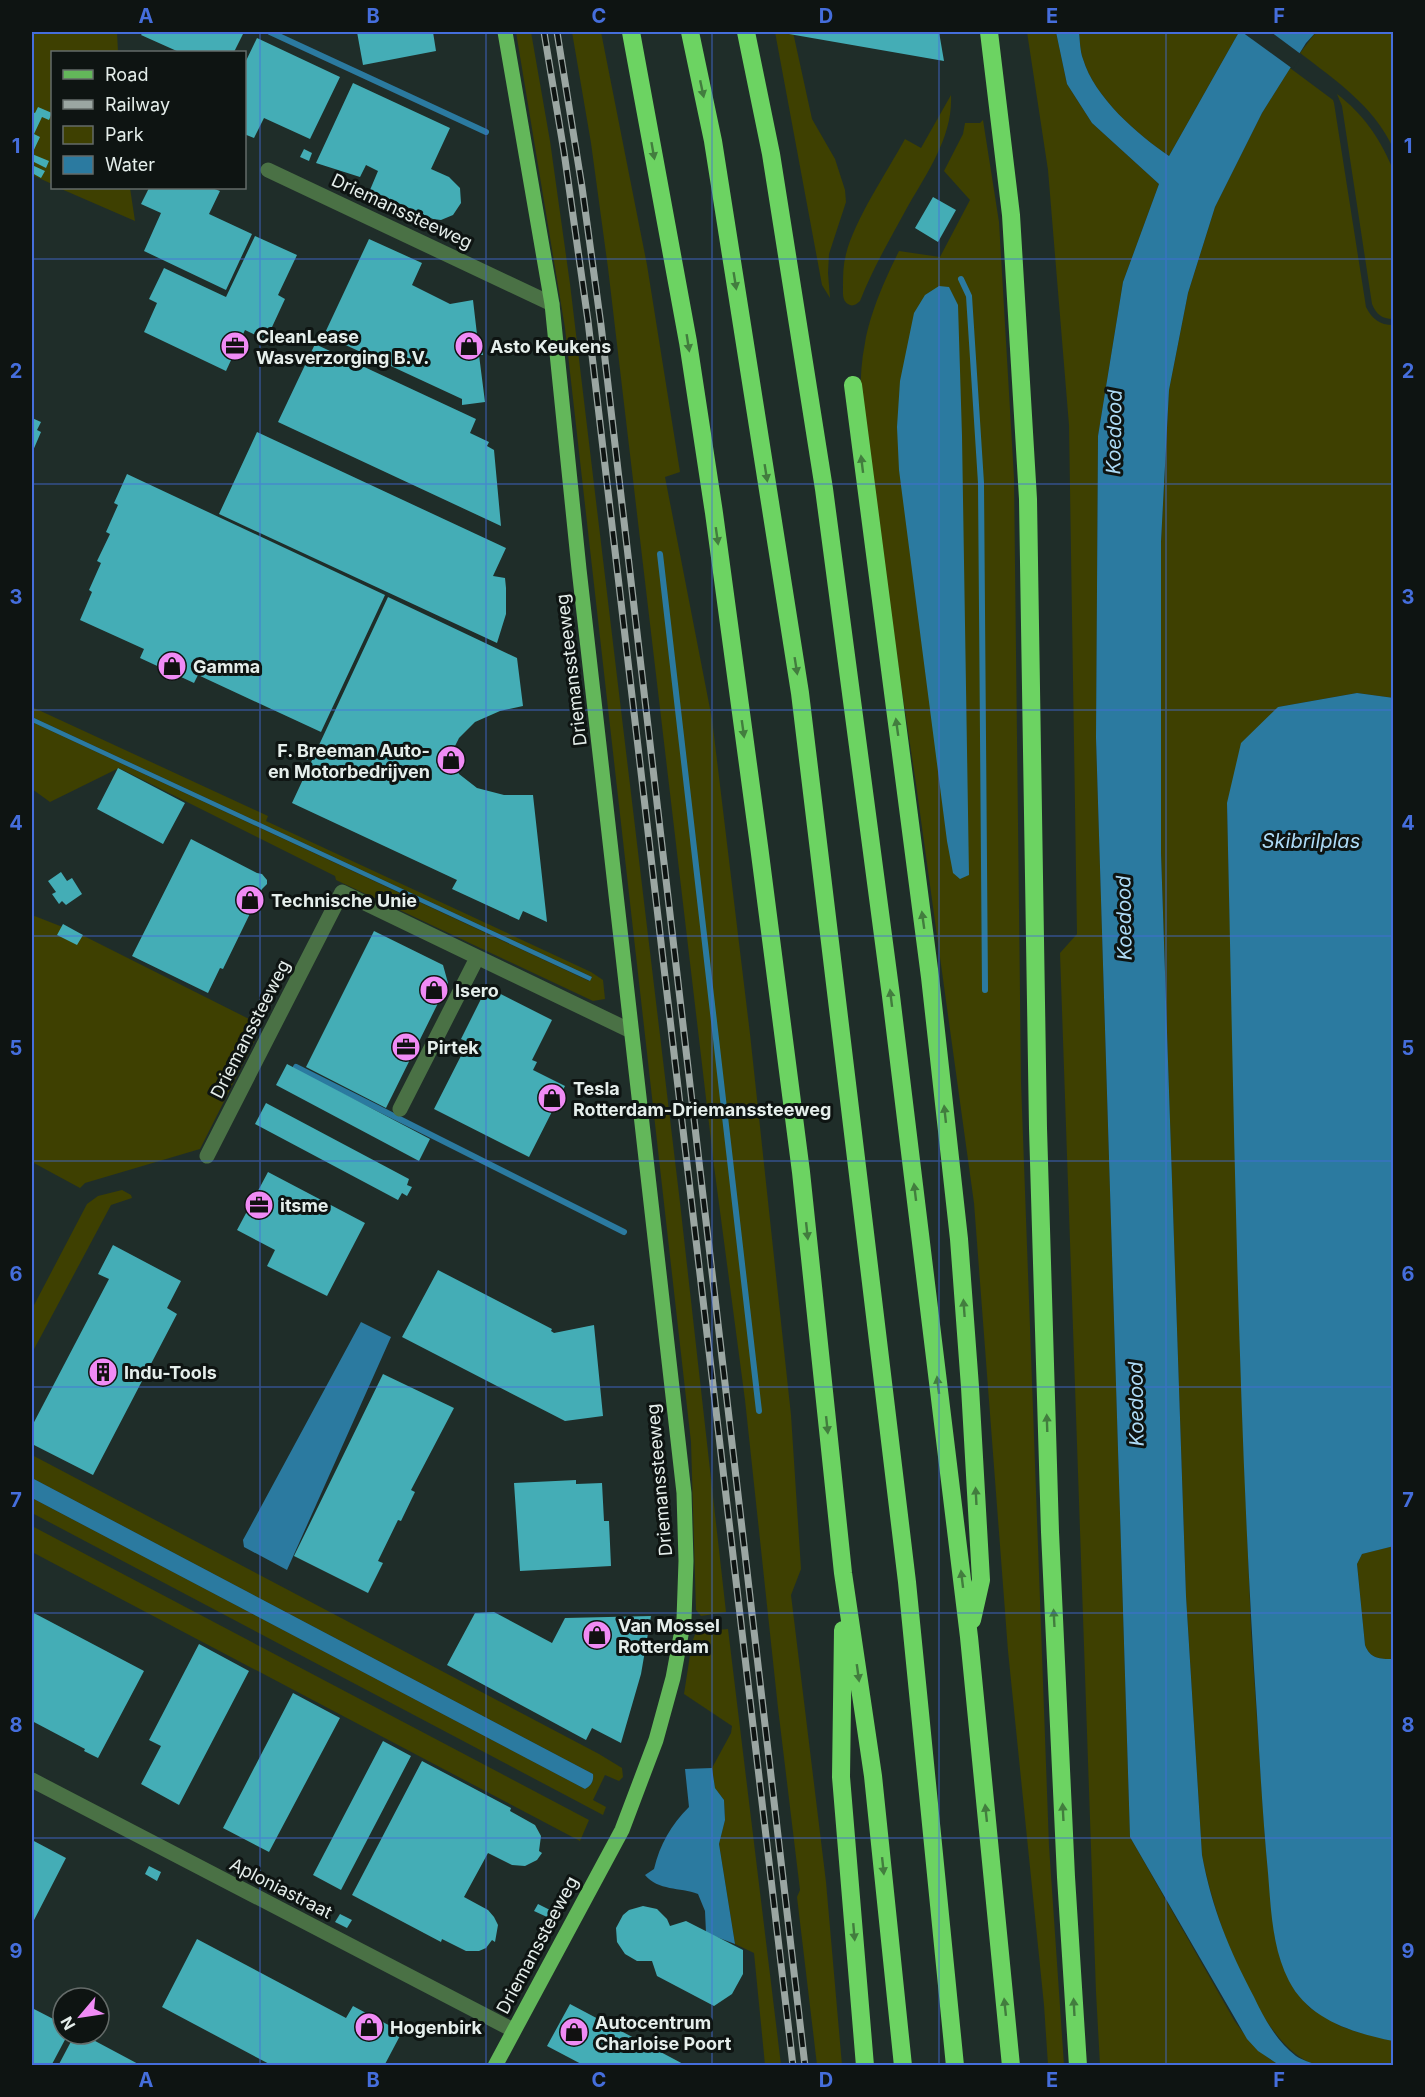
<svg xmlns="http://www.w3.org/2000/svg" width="1425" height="2097" font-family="Inter,sans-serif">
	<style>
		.green { fill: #3e4001 }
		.water { fill: #2b7aa0 }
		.pier { fill: #1f2d29 }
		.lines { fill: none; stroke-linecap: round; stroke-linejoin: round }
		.stream { stroke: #2b7aa0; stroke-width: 6 }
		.building { fill: #44adb6 }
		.minor { stroke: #4a7145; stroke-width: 15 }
		.major { stroke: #63b75a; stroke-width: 15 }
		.highway { stroke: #6cd362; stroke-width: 18 }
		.rail-casing { stroke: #9ba6a2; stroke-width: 7 }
		.rail { stroke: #0e1412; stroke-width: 4.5; stroke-dasharray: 14; stroke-linecap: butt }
		.oneway { fill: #427d3e }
		.grid { fill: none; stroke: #456edc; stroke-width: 1.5; stroke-opacity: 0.55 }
		.labels { text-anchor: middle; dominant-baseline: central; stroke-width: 6; stroke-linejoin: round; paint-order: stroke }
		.street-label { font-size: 18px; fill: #e5eeeb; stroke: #0e1412 }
		.poi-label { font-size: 18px; font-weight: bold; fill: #e5eeeb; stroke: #0e1412; text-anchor: start }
		.water-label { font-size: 20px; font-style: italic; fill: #aedbf6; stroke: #0e1412 }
		.neatline { fill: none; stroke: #456edc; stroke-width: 2 }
		.grid-label { font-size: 20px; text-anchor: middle; font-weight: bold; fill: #456edc }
	</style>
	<rect width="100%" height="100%" fill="#1f2d29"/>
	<!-- green -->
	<path class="green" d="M32,32H117L118,52H52V184L32,175Z
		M516,32H531L550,141L570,284L679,1194L726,1612L701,1616L696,1610L691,1442L565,328Z
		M572,32H601L647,265L680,472L665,477L712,719L750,1034L791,1415L801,1569L791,1595L826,1882L842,2065H817L797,1897L800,1890L778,1708L745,1400L714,1166L608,268L591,143Z
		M775,32H793L812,119L835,159L845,190L846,202L829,254L828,273L830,298L822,285Z
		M1027,32H1056L1067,84L1092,123L1159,184L1123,282L1098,436L1096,738L1130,1837L1234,2020C1247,2039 1259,2053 1279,2065H1100L1096,1992L1060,953L1077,934L1069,425L1048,170Z
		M1079,32H1239L1169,156C1138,135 1094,97 1083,59C1080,51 1080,41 1079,32Z
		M1316,32H1393V148C1374,106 1335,80 1300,53Z
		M1290,68L1333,100L1334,103L1366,307C1372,319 1380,325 1393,325L1394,698L1357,693L1278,707L1227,803L1241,1379L1251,1630L1265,1840L1275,1938L1281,1961L1295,1991L1310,2008L1340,2026L1357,2032L1393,2041V2065C1375,2065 1357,2065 1339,2065C1331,2065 1323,2067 1316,2065C1257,2047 1212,1910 1202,1855L1186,1596L1161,853V542L1169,390L1188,293L1215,207L1262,113Z
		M1337,94C1363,114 1379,137 1392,167L1393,319C1382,319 1376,314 1372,304L1342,106Z
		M951,95C953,136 928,171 908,206C891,237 873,268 860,301C856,305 852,307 848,304C842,300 843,293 843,287C843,276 843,265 846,254C855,219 887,172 905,139L921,148Z
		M983,120L999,222L1014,478L1021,1082L1049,1846L1064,2065H1048L1044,2005L1008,1651L974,1203L916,784L861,418C860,393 860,367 865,343C870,313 886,277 899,251L940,257L970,200L944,171L963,134L965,123H980Z
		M59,188H130L135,221Z
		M32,707L268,816L266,821L591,972L603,980L605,999L593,1001L336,880L335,876L119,768L50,802L32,789V722L589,981L592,977L32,717Z
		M32,915L78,933L259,1024L254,1034L255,1040L200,1149L85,1183L80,1188L32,1162Z
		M122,1190L131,1195L132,1198L111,1205L32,1353V1309L87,1204L98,1196Z
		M32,1455L599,1754L622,1768L623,1777L619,1781L605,1775L593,1800L606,1807L603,1815L32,1513V1498L585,1789C591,1786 594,1781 593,1774L32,1478Z
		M32,1526L589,1820L580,1841L32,1552Z
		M1393,1546V1659C1380,1659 1370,1659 1365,1645L1357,1564L1362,1554Z
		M728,1629L781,2065H765L754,1953L735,1944L719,1844L725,1820L724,1800L715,1788L712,1768L731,1733L732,1726L684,1694L692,1642L696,1632Z"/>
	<!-- water -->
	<path class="water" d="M1056,32H1079C1080,41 1080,51 1083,59C1094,97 1138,135 1169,156L1239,32H1316L1306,43L1262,113L1215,207L1188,293L1169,390L1161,542V853L1186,1596L1202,1855C1212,1909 1229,1949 1254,1997C1264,2018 1277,2042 1296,2056C1302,2060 1311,2063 1318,2065H1279L1258,2051L1247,2039L1130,1837L1096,738L1098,436L1123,282L1159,184L1092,123L1067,84Z
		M939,286L949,287L958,305L962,436L969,875L960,879L953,873L947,841L899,470L897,427L900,381L914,313L925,295Z
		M1357,693L1394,698V1546L1362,1554L1357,1564L1365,1645C1370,1659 1380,1659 1393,1659V2041C1354,2033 1309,2020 1289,1981C1272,1948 1271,1909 1268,1873C1263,1820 1260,1768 1257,1715C1237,1412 1234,1107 1227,803L1241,743L1278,707Z
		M32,717L592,977L590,981L32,722Z
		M361,1322L391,1337L287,1570L244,1547L243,1540Z
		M32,1478L593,1774C594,1781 591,1786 585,1789L32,1498Z
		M712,1768L715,1788L724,1800L725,1820L719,1844L735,1944L706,1933L705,1911L698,1894C680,1887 658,1891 645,1875L654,1869C660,1844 671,1825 689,1807L685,1769Z"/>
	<!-- pier -->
	<path class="pier" d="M1242,32H1271L1302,55L1293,69Z"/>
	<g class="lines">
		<!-- stream -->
		<path class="stream" d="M270,32L486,132
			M961,279L969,296L981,483L985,990
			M660,554L759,1411
			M296,1067L624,1232"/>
	</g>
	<!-- building -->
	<path class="building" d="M143,32H244L234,52H179L141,35Z
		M357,32H433L436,51L363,65Z
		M788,32H939L944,61L789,34Z
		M257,38L340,77L310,139L264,118L254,138L244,134V65Z
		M353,83L450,128L431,169L449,177L460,188L461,203L453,215L441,220L433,219L370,190L378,171L366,165L360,177L316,163Z
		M38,107L52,113L49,120L42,117L34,134L40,137L32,154L49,161L46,168L32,161V112L35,113Z
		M304,149L312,153L309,161L300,157Z
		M32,165L45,171L41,178L32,173Z
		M149,188H212L220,191L209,214L252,234L226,290L144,251L161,213L141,204Z
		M933,197L956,210L938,242L915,228Z
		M255,236L297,255L278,295L285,299L266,340L245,330L226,371L144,332L157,303L149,299L164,268L226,297Z
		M369,239L422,263L412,285L450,304L473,300L478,343L481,342L483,355H479L485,402L462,405V399L324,335Z
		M315,344L476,419L470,433L489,442L487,446L494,450L501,526L278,422Z
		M32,418L41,422L37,430L41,432L32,453Z
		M257,432L506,548L493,576L505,578L506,588V614L497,643L219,514Z
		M127,474L385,595L321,732L198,675L194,683L140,658L144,649L80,620L92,592L89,590L101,563L97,561L110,534L106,532L118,505L114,503Z
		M388,597L517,658L523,706L500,711L475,722L459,738L454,748L452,759L459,774L477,788L504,795H533L547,922L523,911L519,920L452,889L457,880L292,803Z
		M307,747L313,750L308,760L302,757Z
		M298,765L305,768L300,778L294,775Z
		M118,768L185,803L163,844L97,809Z
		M191,839L257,873L262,874L267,880V884L262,889L223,969L220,968L208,993L132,956Z
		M61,872L67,881L72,878L82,894L66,905L62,901L59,904L52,894L56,892L48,881Z
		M63,924L83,935L77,945L57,935Z
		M374,931L443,965L448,983L386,1108L306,1067Z
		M487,987L552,1020L532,1060L537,1062L533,1070L565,1086L529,1157L434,1109L468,1042L461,1039Z
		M287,1064L430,1139L419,1161L276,1085Z
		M266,1103L409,1179L407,1185L412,1187L407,1196L402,1193L398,1200L255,1124Z
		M268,1172L365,1223L327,1296L267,1266L275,1250L237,1230Z
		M113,1245L181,1281L167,1308L177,1314L93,1475L32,1444V1426L109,1279L98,1274Z
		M438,1270L552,1329L551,1331L554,1333L594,1325L603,1416L565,1421L402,1337Z
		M383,1374L454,1408L411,1490L415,1492L401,1521L398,1520L378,1561L383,1563L368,1593L294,1556Z
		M576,1480V1484L602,1483L604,1521H609L611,1566L520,1571L514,1483Z
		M32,1612L144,1671L98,1758L84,1751L85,1749L32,1721Z
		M494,1612L552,1643L565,1618L651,1616L641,1674L621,1743L592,1728L586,1740L447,1665L475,1613Z
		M199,1644L249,1671L179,1805L141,1784L161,1746L149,1740Z
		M293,1693L340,1718L269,1852L223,1828Z
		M383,1741L411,1756L341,1890L313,1875Z
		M422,1761L511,1808L510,1811L535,1825L541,1836L539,1851L542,1853L537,1860L525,1866L512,1865L488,1853L464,1897L488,1910L494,1917L498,1925L495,1942L492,1940L486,1948L479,1951H466L442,1939L441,1942L352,1895Z
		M32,1840L66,1858L32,1924Z
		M149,1866L161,1872L157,1881L145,1874Z
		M538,1904L550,1910L547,1917L534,1911Z
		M322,1905L329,1909L325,1915L319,1912Z
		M643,1906L657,1909L667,1919L670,1926L686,1921L743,1950V1974L732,1994L714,2006L657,1976L652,1961H637L625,1954L617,1942L616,1928L623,1915L629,1910Z
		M340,1914L352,1920L347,1928L335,1922Z
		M197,1939L346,2018L353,2006L366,2013H371V2016H377V2019L402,2032L384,2066H273L162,2007Z
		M570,2004L687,2066H585L547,2046Z
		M32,2008L63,2024V2034H68L51,2066H32Z
		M75,2034H82L142,2066H58Z"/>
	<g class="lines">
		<!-- minor -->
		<path class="minor" d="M268,170L552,304
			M400,1109L477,958
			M207,1156L342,892L631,1031
			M32,1780L513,2030"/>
		<!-- major -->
		<path class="major" d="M495,2066L622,1830L656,1740L673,1678L684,1619L686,1561L684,1493L579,569L552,304L505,32"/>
		<!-- highway -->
		<path class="highway" d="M631,32L688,342L714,513L759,846L801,1172L843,1573L873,1776L903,2066
			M690,32L713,141L800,693L907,1582L955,2066
			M746,32L771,154L824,489L891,996L969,1637L1011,2066
			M989,32L1011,215L1028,499L1038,1128L1050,1532L1066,1877L1078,2066
			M853,385L930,977L959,1239L970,1387L981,1580L972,1620
			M843,1630L841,1777L865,2066"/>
		<!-- rail casing -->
		<g class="rail-casing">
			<path id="rail" d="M544,32L564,152L588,321L793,2066
				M557,32L582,187L601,325L805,2066"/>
		</g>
		<!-- rail -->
		<use href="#rail" class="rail"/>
	</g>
	<!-- one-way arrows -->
	<defs><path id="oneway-solid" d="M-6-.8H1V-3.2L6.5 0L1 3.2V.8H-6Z" transform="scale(1.5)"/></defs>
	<g class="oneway">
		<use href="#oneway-solid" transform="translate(702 89) rotate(78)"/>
		<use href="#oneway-solid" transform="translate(653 151) rotate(80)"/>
		<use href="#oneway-solid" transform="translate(735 281) rotate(81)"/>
		<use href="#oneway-solid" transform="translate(688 343) rotate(81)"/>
		<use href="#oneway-solid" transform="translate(862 464) rotate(-97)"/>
		<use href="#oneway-solid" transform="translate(766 473) rotate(81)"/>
		<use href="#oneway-solid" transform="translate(717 536) rotate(82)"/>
		<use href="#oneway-solid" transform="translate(796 666) rotate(81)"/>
		<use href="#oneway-solid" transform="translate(897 727) rotate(-98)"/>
		<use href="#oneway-solid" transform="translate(743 729) rotate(82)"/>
		<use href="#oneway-solid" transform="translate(923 920) rotate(-98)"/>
		<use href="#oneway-solid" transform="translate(891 998) rotate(-97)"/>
		<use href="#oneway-solid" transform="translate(945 1114) rotate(-96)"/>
		<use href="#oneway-solid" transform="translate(915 1192) rotate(-97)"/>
		<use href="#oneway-solid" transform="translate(807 1231) rotate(84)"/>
		<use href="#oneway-solid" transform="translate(964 1308) rotate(-94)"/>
		<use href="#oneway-solid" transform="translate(938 1385) rotate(-97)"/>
		<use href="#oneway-solid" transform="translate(1047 1423) rotate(-92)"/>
		<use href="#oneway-solid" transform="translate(827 1425) rotate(84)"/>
		<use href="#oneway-solid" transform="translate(976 1496) rotate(-93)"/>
		<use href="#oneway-solid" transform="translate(962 1579) rotate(-97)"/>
		<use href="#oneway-solid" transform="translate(1054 1618) rotate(-93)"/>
		<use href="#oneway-solid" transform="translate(858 1673) rotate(82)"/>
		<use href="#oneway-solid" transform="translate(1063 1812) rotate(-93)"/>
		<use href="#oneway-solid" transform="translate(986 1813) rotate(-96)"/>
		<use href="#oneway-solid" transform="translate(883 1866) rotate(84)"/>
		<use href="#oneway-solid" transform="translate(854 1932) rotate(85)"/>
		<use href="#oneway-solid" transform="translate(1005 2007) rotate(-96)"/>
		<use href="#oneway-solid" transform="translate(1074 2007) rotate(-93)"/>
	</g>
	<!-- grid -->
	<path class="grid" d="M260,32V2066M486,32V2066M712,32V2066M939,32V2066M1166,32V2066M32,259H1394M32,484H1394M32,710H1394M32,936H1394M32,1161H1394M32,1387H1394M32,1613H1394M32,1838H1394"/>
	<!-- icons -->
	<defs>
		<g id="office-disc" transform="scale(1.5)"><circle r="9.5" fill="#f08bf5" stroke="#0e1412"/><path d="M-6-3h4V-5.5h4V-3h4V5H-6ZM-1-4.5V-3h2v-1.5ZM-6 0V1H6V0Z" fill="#111"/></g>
		<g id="shop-disc" transform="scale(1.5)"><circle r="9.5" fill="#f08bf5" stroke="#0e1412"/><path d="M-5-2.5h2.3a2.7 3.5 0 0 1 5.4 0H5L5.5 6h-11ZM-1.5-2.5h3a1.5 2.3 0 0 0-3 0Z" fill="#111"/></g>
		<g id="building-disc" transform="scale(1.5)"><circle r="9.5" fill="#f08bf5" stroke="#0e1412"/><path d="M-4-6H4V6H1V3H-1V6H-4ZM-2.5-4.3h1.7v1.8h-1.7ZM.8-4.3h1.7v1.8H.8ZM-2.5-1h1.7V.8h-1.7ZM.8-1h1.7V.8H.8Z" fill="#111"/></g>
	</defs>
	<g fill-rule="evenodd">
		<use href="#office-disc" x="235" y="346"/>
		<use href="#shop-disc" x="469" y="346"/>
		<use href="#shop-disc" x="172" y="666"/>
		<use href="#shop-disc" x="451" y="760"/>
		<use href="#shop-disc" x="250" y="900"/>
		<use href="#shop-disc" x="434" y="990"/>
		<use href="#office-disc" x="406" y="1047"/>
		<use href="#shop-disc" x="552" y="1098"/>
		<use href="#office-disc" x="259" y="1205"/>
		<use href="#building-disc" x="103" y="1372"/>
		<use href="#shop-disc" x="597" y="1635"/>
		<use href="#shop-disc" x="369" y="2027"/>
		<use href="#shop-disc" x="574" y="2032"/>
	</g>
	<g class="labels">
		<!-- street labels -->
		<g class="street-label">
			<text transform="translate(402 211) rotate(25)">Driemanssteeweg</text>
			<text transform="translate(571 670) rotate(-97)">Driemanssteeweg</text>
			<text transform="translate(250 1029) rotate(-63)">Driemanssteeweg</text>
			<text transform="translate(659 1480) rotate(-95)">Driemanssteeweg</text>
			<text transform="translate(281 1888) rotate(27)">Aploniastraat</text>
			<text transform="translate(537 1945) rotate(-62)">Driemanssteeweg</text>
		</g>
		<!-- poi labels -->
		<g class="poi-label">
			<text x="256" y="336">CleanLease<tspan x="256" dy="21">Wasverzorging B.V.</tspan></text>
			<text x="490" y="346">Asto Keukens</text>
			<text x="193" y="666">Gamma</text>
			<text x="430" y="750" text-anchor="end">F. Breeman Auto-<tspan x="430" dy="21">en Motorbedrijven</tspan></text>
			<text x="271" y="900">Technische Unie</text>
			<text x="455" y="990">Isero</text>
			<text x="427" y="1047">Pirtek</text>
			<text x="573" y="1088">Tesla<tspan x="573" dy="21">Rotterdam-Driemanssteeweg</tspan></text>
			<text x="280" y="1205">itsme</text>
			<text x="124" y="1372">Indu-Tools</text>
			<text x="618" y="1625">Van Mossel<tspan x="618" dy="21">Rotterdam</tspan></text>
			<text x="595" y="2022">Autocentrum<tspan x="595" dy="21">Charloise Poort</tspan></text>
			<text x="390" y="2027">Hogenbirk</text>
		</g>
		<!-- water labels -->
		<g class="water-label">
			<text transform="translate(1114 432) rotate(-89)">Koedood</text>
			<text x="1311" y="841">Skibrilplas</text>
			<text transform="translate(1124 918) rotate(-91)">Koedood</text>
			<text transform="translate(1136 1404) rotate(-91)">Koedood</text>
		</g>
	</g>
	<!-- border -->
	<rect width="1425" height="2097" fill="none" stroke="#0e1412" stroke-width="66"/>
	<!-- legend -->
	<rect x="51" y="51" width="195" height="138" fill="#0e1412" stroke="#646b69" stroke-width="1.5"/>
	<rect x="63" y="70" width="30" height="9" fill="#63b75a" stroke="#646b69" stroke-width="1.5"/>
	<text x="105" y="81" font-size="18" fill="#e5eeeb">Road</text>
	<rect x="63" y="100" width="30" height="9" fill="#9ba6a2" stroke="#646b69" stroke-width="1.5"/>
	<text x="105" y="111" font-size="18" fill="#e5eeeb">Railway</text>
	<rect x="63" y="126" width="30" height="18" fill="#3e4001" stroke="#646b69" stroke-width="1.5"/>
	<text x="105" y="141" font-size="18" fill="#e5eeeb">Park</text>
	<rect x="63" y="156" width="30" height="18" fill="#2b7aa0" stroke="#646b69" stroke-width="1.5"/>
	<text x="105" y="171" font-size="18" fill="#e5eeeb">Water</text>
	<!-- north arrow -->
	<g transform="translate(81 2016) rotate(241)"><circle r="28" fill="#0e1412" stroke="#646b69" stroke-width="1.5"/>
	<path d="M0-4.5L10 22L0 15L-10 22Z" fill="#f08bf5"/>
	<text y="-9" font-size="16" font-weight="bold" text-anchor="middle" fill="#e5eeeb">N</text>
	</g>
	<rect x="33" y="33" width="1359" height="2031" class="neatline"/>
	<g class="grid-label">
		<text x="146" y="23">A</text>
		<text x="373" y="23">B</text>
		<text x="599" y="23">C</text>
		<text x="826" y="23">D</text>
		<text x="1052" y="23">E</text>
		<text x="1279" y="23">F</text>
		<text x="16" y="153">1</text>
		<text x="1408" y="153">1</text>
		<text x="16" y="378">2</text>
		<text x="1408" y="378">2</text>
		<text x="16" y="604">3</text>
		<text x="1408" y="604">3</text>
		<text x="16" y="830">4</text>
		<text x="1408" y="830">4</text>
		<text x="16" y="1055">5</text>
		<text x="1408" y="1055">5</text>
		<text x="16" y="1281">6</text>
		<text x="1408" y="1281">6</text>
		<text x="16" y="1507">7</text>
		<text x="1408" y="1507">7</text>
		<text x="16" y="1732">8</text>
		<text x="1408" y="1732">8</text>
		<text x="16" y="1958">9</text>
		<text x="1408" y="1958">9</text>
		<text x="146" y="2087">A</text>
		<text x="373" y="2087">B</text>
		<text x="599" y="2087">C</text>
		<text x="826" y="2087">D</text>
		<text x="1052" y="2087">E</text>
		<text x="1279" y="2087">F</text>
	</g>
</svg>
